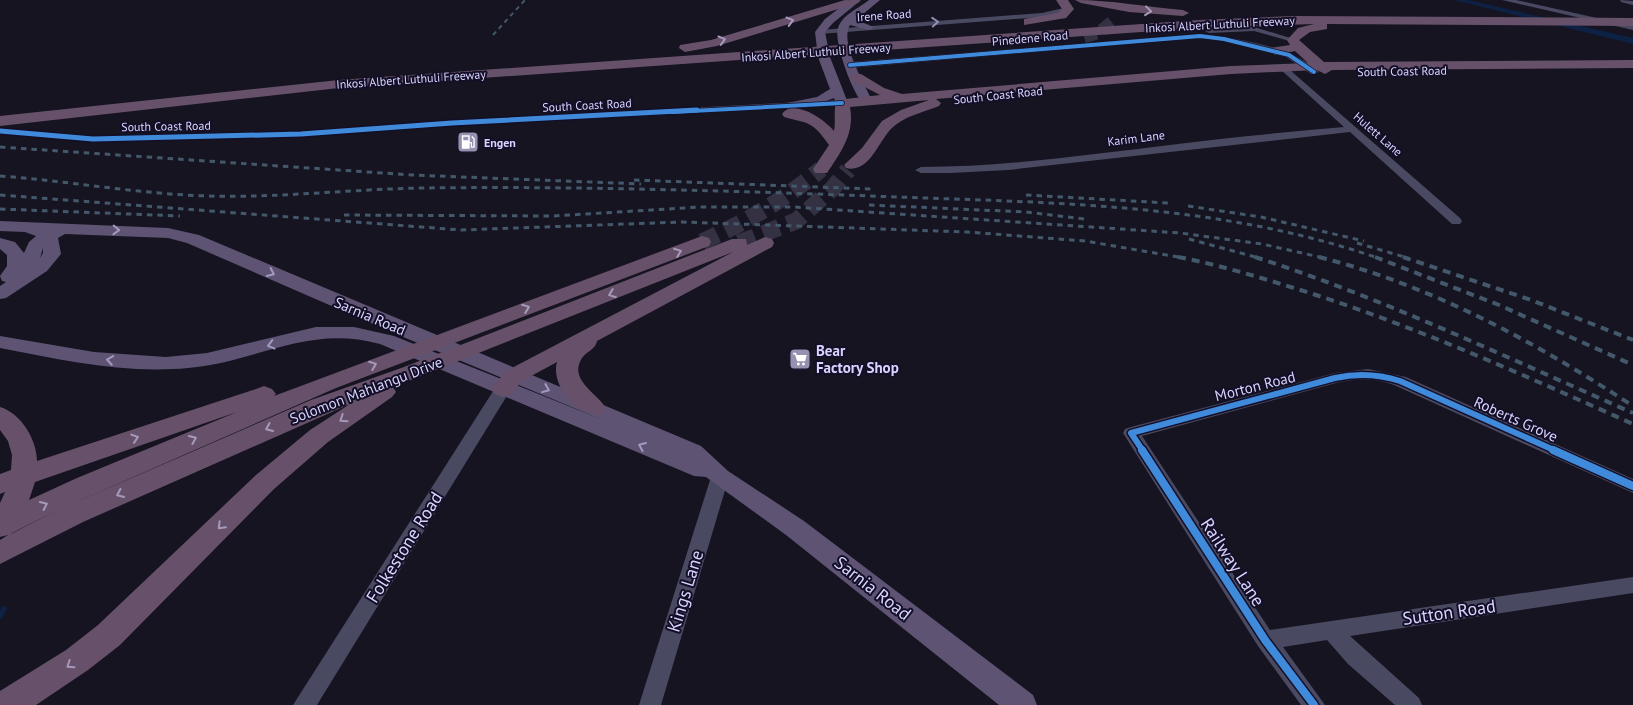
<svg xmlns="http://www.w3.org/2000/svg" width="1633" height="705" font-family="'PT Sans',sans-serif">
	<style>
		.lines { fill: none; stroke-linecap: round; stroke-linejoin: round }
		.stream { stroke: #0d2144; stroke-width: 5.5 }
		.canal { fill: #0d2144; fill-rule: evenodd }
		.highway-tunnel-far1 { stroke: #333142; stroke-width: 13; stroke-dasharray: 13 6; stroke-linecap: butt }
		.highway-tunnel { stroke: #333142; stroke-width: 17; stroke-dasharray: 17 9; stroke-linecap: butt }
		.minor { fill: #4a4962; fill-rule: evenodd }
		.major { fill: #5e5373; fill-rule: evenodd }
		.highway { fill: #67516a; fill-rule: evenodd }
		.rail-far2 { stroke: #43596b; stroke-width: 2; stroke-dasharray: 4.5 4; stroke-linecap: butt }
		.rail-far1 { stroke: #43596b; stroke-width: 3; stroke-dasharray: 5.5 5; stroke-linecap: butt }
		.rail { stroke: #43596b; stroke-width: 4; stroke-dasharray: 8 6; stroke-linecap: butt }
		.cycleway-far3-casing { stroke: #130f26; stroke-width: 5.5 }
		.cycleway-far2-casing { stroke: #130f26; stroke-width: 8 }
		.cycleway-far1-casing { stroke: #130f26; stroke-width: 9 }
		.cycleway-casing { stroke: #130f26; stroke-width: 11 }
		.cycleway-far3 { stroke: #408adc; stroke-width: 4 }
		.cycleway-far2 { stroke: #408adc; stroke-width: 5 }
		.cycleway-far1 { stroke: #408adc; stroke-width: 6 }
		.cycleway { stroke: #408adc; stroke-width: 8 }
		.oneway { stroke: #a699bc }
		.oneway2 { stroke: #928eb0 }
		.oneway3 { stroke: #a29ac0 }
		.labels { text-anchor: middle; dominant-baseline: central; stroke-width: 4; stroke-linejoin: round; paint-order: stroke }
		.far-street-label { font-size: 12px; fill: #d9d4ff; stroke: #130f26 }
		.far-poi-label { font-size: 12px; font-weight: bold; fill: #d9d4ff; stroke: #130f26; text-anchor: start }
		.street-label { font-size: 15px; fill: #d9d4ff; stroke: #130f26 }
		.poi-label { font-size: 15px; font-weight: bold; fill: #d9d4ff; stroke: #130f26; text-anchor: start }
		.near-street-label { font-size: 18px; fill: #d9d4ff; stroke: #130f26 }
	</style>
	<rect width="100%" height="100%" fill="#161421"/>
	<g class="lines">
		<!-- stream -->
		<path class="stream" d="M0,616L4,609"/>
		<!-- canal -->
		<path class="canal" d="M1454,0H1468L1633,38V44Z"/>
		<!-- highway-tunnel-far1 -->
		<path class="highway-tunnel-far1" d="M1084,37L1100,32L1112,22"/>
		<!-- highway-tunnel -->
		<path class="highway-tunnel" d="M702,242C745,222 785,200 821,169
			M739,243L796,221L832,189L848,170"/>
		<!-- minor -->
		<path class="minor" d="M1502,0H1516L1633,26V30Z
			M1620,0L1633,1V5L1621,2Z
			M1068,7L1072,9L1071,11L1042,17L820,34L816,32L820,30L1042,13Z
			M1254,27L1297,40L1293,42L1254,31L1209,33L1205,31L1209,29Z
			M1200,34C1235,38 1293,46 1319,72L1311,74L1286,57L1224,41L1200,38L850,68L846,65L850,62Z
			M1283,64L1460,218L1462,221L1460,224H1452L1350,132L1008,170L950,173H921L915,170L921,167C1007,167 1092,154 1178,144C1233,137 1289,132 1344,127L1280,69L1279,67Z
			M842,100L847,103L845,105L452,126L301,137L93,142L0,134V128L93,136L301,131L452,120Z
			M1368,369L1406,377L1633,479V493L1394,385C1375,378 1356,378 1336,383L1142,436L1270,630L1633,577V593L1350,636L1419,698L1422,705H1395L1348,664L1327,640L1283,647L1325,705H1301L1258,646L1123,433L1125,429L1131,427L1335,373Z
			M503,384L509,385L511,389L317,705H293L497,385Z
			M720,471L726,472L729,477L661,705H639L711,477L714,472Z"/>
		<!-- major -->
		<path class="major" d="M850,0H861L833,23L825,32L830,57L848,103L847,106H837L834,98L810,107L787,109L786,106L787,103L817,97L830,89L818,57L815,32L825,19Z
			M869,0H880L856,20L874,27L869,30L850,25C839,43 865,83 872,101L866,105C855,102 833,41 838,28C842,15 859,8 869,0Z
			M0,221L168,228L199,235L701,446L728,471L804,521L1033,695L1037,705H999L786,535L706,477L694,476L380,344C308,324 257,362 188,368C124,374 62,360 0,348V336L94,352L166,357L207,353L316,327H354L394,336L603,420L396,334L187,243L168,238L65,234L58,238L61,254L47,271L6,298L0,299V286L6,282L2,281L0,276L7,266V255L0,249V238L15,242L24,253L29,242L36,236L25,232L0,231ZM43,248V253L40,258Z"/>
		<!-- highway -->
		<path class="highway" d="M845,0L860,1L858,3L717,46L685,52L679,48L680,45L711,40Z
			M1056,0H1068L1074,9L1066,18L1024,25V19L1058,13L1062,9Z
			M1075,0C1111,0 1147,7 1183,10L1189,13L1183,16L1129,12L1081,3Z
			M1293,16L1633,18V26L1327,24V29L1310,32L1299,40L1324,62L1633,60V68L1332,70L1325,74L1317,70L1231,74L936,99L941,103L939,106C924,112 905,116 893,127C879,139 870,174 846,168L844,165L862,148L882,121L901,110L929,100L850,107C855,133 841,152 827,173H815L813,169L829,145C812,121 810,124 784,117L782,114C794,98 825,120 834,131C836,122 833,108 837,100L880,95L851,80L849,77L851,74H861L884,88L902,94L1231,66L1308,63L1295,51L1275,55L1269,51L1270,48L1290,45L1287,40L1298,28L1314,24L1199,28L339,88L0,126V116L339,80L1199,20Z
			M702,236L709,238L711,242L709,246L336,388L65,507L311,400L404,367L732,239H746L747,245L765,237L772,239L774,243L772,247L597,341C596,349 587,351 582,358C568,380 597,393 606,408L603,414C579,420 550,385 557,362L522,381L511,394L503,397L495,394L491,389L506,371L733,252L393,387L396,392L392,397L328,442L274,489L120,645L88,670L36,705H0V691L66,650L98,625L256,475L310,430L350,404L83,522L0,564V540L8,535L0,537V503L5,492L0,494V474L11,470L12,455L8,441L0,430V407C21,413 37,440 37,461L256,389L264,386L272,389L276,394L274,396ZM237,412L77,478L29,500L35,482ZM60,509L11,534L12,533Z"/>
		<!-- rail-far2 -->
		<path class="rail-far2" d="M493,35L525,0"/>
		<!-- rail-far1 -->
		<path class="rail-far1" d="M0,147L412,175L641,184
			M0,176C69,181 138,194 208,196C280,198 352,189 424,188C581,186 739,191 897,197C1060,203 1222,204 1378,258
			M634,180L871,189
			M0,195L461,230L682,222L967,232L1085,241L1184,258
			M1026,195L1168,203
			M869,205L1026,212L1084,219
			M1188,206L1261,217L1364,241
			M0,209L180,216
			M344,215L553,216L700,207H794L1180,233L1262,244L1324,258
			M1189,239L1259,258
			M1357,243L1408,258"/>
		<!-- rail -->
		<path class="rail" d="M1178,257C1214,264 1249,274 1284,285C1404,321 1519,373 1633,424
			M1255,257C1385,299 1508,358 1633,413
			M1319,257C1433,286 1535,342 1633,406
			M1375,257L1499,305L1633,365
			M1403,257L1531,300L1633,340"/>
		<!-- cycleway-far3 casing -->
		<g class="cycleway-far3-casing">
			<path id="cycleway-far3" d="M850,65L1200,36L1224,39L1289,55L1314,72
				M672,112L842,103"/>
		</g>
		<!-- cycleway-far2 casing -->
		<g class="cycleway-far2-casing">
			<path id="cycleway-far2" d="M0,131L93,139L301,134L452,123L697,110"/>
		</g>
		<!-- cycleway-far1 casing -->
		<g class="cycleway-far1-casing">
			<path id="cycleway-far1" d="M1143,451L1131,433L1335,378C1358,373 1378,374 1400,381L1556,451"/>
		</g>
		<!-- cycleway casing -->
		<g class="cycleway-casing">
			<path id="cycleway" d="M1142,450L1265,640L1314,705
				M1553,450L1633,486"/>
		</g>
		<!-- cycleway-far3 -->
		<use href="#cycleway-far3" class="cycleway-far3"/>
		<!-- cycleway-far2 -->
		<use href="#cycleway-far2" class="cycleway-far2"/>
		<!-- cycleway-far1 -->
		<use href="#cycleway-far1" class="cycleway-far1"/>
		<!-- cycleway -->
		<use href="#cycleway" class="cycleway"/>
	</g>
	<!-- one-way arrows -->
	<defs><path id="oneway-chevron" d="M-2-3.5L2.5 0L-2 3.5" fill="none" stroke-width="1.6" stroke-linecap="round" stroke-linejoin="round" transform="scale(1.25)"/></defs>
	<g class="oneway">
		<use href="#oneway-chevron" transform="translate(1148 11) rotate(6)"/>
		<use href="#oneway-chevron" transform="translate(790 21) rotate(-16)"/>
		<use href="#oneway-chevron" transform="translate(722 40) rotate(-16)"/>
		<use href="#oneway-chevron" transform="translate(678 252) rotate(-21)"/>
		<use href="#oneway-chevron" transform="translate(612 294) rotate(159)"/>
		<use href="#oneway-chevron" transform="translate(526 308) rotate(-21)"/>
		<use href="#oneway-chevron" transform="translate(373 365) rotate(-21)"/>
		<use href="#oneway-chevron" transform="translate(343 419) rotate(146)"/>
		<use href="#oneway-chevron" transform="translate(269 428) rotate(157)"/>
		<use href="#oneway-chevron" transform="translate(135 438) rotate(-18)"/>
		<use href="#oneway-chevron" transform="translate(193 439) rotate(-23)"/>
		<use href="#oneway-chevron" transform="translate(120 494) rotate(155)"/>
		<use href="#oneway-chevron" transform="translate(44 505) rotate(-25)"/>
		<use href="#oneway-chevron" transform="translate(221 526) rotate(135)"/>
		<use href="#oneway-chevron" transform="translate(70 665) rotate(146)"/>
	</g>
	<use class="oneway2" href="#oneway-chevron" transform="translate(935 22) rotate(-4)"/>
	<g class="oneway3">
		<use href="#oneway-chevron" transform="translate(116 230) rotate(2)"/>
		<use href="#oneway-chevron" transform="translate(271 273) rotate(25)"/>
		<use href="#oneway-chevron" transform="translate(271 345) rotate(165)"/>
		<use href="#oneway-chevron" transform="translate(110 360) rotate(-171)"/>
		<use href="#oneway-chevron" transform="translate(546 389) rotate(22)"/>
		<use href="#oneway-chevron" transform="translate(642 446) rotate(-157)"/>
	</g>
	<!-- icons -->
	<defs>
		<g id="fuel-square" transform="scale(1.125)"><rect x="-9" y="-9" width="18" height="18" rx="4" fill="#9591b1" stroke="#130f26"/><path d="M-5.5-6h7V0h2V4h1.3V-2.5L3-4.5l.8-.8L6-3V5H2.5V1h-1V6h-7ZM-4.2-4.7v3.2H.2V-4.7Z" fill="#fff"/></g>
		<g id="supermarket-square" transform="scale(1.125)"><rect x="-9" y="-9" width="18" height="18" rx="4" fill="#9591b1" stroke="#130f26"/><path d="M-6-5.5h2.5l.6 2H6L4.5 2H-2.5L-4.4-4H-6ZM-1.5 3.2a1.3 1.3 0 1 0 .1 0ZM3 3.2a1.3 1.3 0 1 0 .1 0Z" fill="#fff"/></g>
	</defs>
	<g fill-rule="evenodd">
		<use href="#fuel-square" x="468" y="142"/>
		<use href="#supermarket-square" x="800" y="359"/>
	</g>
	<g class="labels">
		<!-- far-street labels -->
		<g class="far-street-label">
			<text transform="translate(884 15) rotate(-4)">Irene Road</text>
			<text transform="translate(1220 24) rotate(-3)">Inkosi Albert Luthuli Freeway</text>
			<text transform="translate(1030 38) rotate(-5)">Pinedene Road</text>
			<text transform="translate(816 52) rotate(-4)">Inkosi Albert Luthuli Freeway</text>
			<text transform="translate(1402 71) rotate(-1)">South Coast Road</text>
			<text transform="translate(411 79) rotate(-4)">Inkosi Albert Luthuli Freeway</text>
			<text transform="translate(998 95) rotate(-6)">South Coast Road</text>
			<text transform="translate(587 105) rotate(-3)">South Coast Road</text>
			<text transform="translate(166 126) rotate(-1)">South Coast Road</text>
			<text transform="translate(1378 134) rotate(41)">Hulett Lane</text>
			<text transform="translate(1136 138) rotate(-7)">Karim Lane</text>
		</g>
		<!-- far-poi labels -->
		<g class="far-poi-label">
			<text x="484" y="142">Engen</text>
		</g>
		<!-- street labels -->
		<g class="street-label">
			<text transform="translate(370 316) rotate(23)">Sarnia Road</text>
			<text transform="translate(1255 386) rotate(-14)">Morton Road</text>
			<text transform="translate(366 390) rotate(-21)">Solomon Mahlangu Drive</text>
			<text transform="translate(1516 419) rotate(24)">Roberts Grove</text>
		</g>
		<!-- poi labels -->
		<g class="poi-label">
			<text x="816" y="350">Bear<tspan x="816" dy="17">Factory Shop</tspan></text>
		</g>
		<!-- near-street labels -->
		<g class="near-street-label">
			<text transform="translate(404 547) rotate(-58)">Folkestone Road</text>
			<text transform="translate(1233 562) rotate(57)">Railway Lane</text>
			<text transform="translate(873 588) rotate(38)">Sarnia Road</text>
			<text transform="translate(685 591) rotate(-73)">Kings Lane</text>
			<text transform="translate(1449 612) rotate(-8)">Sutton Road</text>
		</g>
	</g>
</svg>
